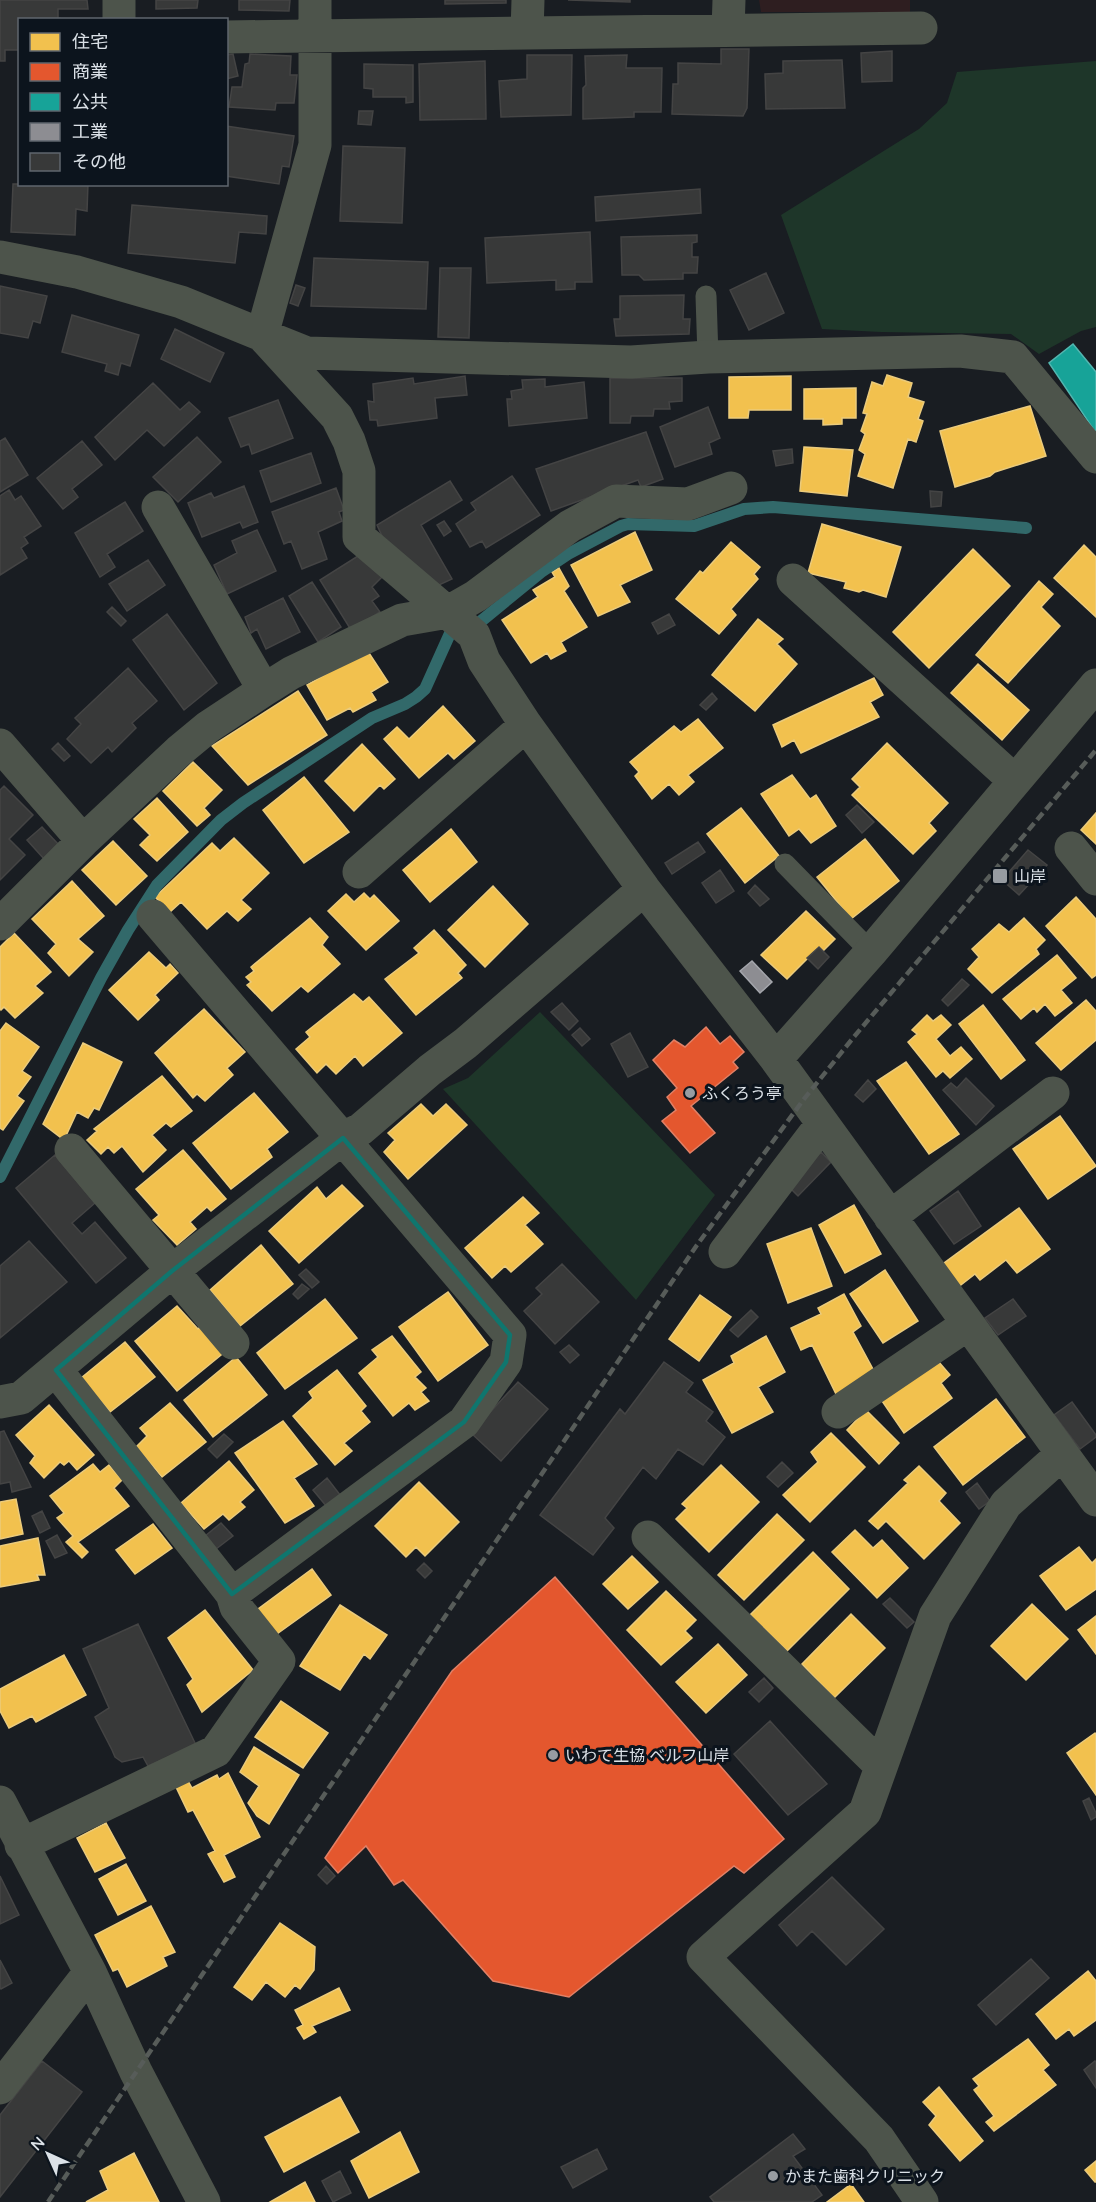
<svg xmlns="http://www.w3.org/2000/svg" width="1096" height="2202" font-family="Quicksand,'Noto Sans JP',sans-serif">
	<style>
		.education { fill: #2e1e20 }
		.green { fill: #1e3629 }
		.homes { fill: #f2c14e; stroke: #ebcb7c; stroke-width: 1.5 }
		.shops { fill: #e4572e; stroke: #e18066; stroke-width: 1.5 }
		.public { fill: #17a398; stroke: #52b6b0; stroke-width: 1.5 }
		.industry { fill: #8d8d92; stroke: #a4a6ac; stroke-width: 1.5 }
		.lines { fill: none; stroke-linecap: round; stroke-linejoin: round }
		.stream { stroke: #32696a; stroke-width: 12 }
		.building { fill: #383939; stroke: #444; stroke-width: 1.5 }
		.lane { stroke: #4d544b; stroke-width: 21 }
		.street { stroke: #4d544b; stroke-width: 33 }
		.rail { stroke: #575c59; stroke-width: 4.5; stroke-dasharray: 9 4.5; stroke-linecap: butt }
		.marked { fill: none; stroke: #0f766e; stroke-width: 4.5; stroke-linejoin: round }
		.poi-dot { fill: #979ca2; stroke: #0c141d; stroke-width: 2 }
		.labels { text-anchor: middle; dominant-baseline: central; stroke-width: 6; stroke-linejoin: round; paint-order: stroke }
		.poi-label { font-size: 16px; fill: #dbe1e7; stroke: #0c141d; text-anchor: start }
	</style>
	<rect width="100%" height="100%" fill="#191d22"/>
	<!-- education -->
	<path class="education" d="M759,0H910V12H761Z"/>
	<!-- green -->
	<path class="green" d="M1096,61V327L1081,331L1039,354L1011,334L881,332L822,329L781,215L919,129L947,103L957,72Z
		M540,1012L715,1195L636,1300L443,1089L468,1078Z"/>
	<!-- homes -->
	<path class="homes" d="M887,375L912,383L908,397L924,402L918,419L923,421L916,442L908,439L893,488L858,476L865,454L859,450L865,434L861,431L867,414L863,413L872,382L883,386Z
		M791,376V410H749L748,418H729V377Z
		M856,388V418H842V424L823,425V419H804V389Z
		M1030,406L1046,456L995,472L990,476L955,487L940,431Z
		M804,447L853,450L847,496L800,491Z
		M822,524L901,547L886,597L863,590L859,592L844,588L846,582L808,573Z
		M635,532L652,570L620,585L630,602L598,616L571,565Z
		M731,542L760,567L754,574L758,579L731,609L736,615L719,634L676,599L700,571L703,573Z
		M1084,545L1096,557V617L1054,578Z
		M973,549L1010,586L929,668L893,632Z
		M559,568L569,586L564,591L587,627L561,642L566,651L551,659L547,653L531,663L502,620L538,597L533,590L555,577L552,572Z
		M1039,581L1053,594L1041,607L1060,626L1008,683L976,655Z
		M758,619L783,639L777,644L797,664L755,711L712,675Z
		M367,650L388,682L371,692L376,700L353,712L350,708L327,720L307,685Z
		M978,664L1029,710L1002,740L951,693Z
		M874,678L883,695L870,702L879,717L801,753L794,740L782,747L773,725Z
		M298,691L327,735L248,785L212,746Z
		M443,706L475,741L454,759L448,753L419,778L384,739L397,727L409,739Z
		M698,719L723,748L688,775L694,782L679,795L669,784L652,799L635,776L639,772L630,762L674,726L681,732Z
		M887,743L948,803L929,823L936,831L913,854L852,795L860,787L852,779Z
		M362,744L395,779L384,789L380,785L354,811L325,781Z
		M193,762L222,790L204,808L210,815L197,826L163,791Z
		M792,775L810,799L816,795L836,826L811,843L799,829L789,836L761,794Z
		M304,777L349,832L304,863L263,810Z
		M157,798L188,832L157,861L140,845L150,835L134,819Z
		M741,808L779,856L745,883L707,834Z
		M1096,813V844L1081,830Z
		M451,829L477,862L430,902L403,870Z
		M234,838L269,873L241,900L251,909L238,921L227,911L207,929L181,902L170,912L155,897L212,843L220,851Z
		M865,839L899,881L851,919L817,877Z
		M113,841L147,876L116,905L82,870Z
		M72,881L104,916L78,939L93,952L69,976L48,953L56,944L32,919Z
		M493,886L528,924L485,967L448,930Z
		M364,893L370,899L374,895L399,921L366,950L328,911L346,894L354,902Z
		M1076,897L1096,919V975L1092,978L1046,926Z
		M806,911L835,939L823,951L819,947L787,979L761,955Z
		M310,918L328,937L322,945L340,964L308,992L301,986L272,1011L247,985L251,982L246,977L254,971L251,967Z
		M1024,918L1045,940L1036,949L1039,954L992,993L968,969L979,957L972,949L999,924L1009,932Z
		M434,930L466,965L458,973L462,978L416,1015L385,979L419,953L414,948Z
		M14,933L51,972L35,986L43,993L15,1018L4,1007L1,1010L0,1008V947Z
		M149,952L166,968L170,964L178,973L155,995L159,1000L138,1020L109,990Z
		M1057,955L1076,978L1061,990L1072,1003L1055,1016L1045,1004L1037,1012L1034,1008L1021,1019L1003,999Z
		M354,994L363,1002L369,997L402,1033L363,1066L355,1056L336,1074L326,1064L317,1073L296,1049L310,1037L306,1032Z
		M1086,1000L1096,1011V1040L1061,1070L1036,1043Z
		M983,1005L1025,1060L1001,1079L959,1024Z
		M204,1009L245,1052L227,1068L233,1075L205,1101L197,1094L193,1098L155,1053Z
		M927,1015L933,1021L941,1015L951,1025L936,1039L950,1056L961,1047L972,1059L950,1078L943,1071L936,1077L908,1042L917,1034L912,1030Z
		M6,1023L39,1047L22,1071L31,1077L17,1096L24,1101L3,1130L0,1128V1031Z
		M83,1043L122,1062L99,1110L94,1108L88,1118L77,1112L64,1140L43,1124Z
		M906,1062L959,1134L929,1154L877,1081Z
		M162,1076L192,1111L171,1127L166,1123L152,1135L166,1150L143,1172L122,1146L114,1153L108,1147L101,1154L87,1140L97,1131L94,1129Z
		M254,1093L288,1132L267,1149L272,1157L231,1189L193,1143Z
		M421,1104L433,1116L446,1104L467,1125L408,1179L384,1152L395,1140L388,1133Z
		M1060,1116L1096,1166L1048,1199L1013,1149Z
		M183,1150L226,1199L211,1211L207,1207L190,1222L196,1229L177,1245L153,1220L159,1215L136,1189Z
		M342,1185L363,1206L299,1263L269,1231L317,1187L326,1199Z
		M523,1197L539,1213L525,1225L543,1244L511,1272L505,1266L492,1278L465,1248Z
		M854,1205L881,1254L845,1273L819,1225Z
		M1019,1208L1050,1249L1017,1273L1006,1260L980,1280L975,1274L957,1288L940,1266Z
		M811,1228L832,1286L788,1303L767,1244Z
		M261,1245L293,1284L240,1326L210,1290Z
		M885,1270L918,1321L883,1343L850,1294Z
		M448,1292L488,1345L438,1381L399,1327Z
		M844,1294L861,1326L853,1332L874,1371L838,1398L812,1345L801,1350L791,1328L821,1314L818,1308Z
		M700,1295L731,1317L699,1361L669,1339Z
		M325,1299L357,1338L285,1389L257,1353Z
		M177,1306L198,1329L202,1325L226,1351L177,1391L135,1341Z
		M392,1336L421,1372L415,1377L426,1388L421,1392L429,1401L415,1410L409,1403L393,1416L359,1373L378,1357L372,1350Z
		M766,1336L785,1372L758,1387L773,1412L732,1433L703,1380L734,1363L731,1356Z
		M125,1342L155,1377L110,1412L81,1378Z
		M236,1357L267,1395L213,1437L184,1400Z
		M938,1361L950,1375L941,1383L952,1398L904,1433L882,1401Z
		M337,1370L366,1406L361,1411L370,1422L344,1443L352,1451L335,1465L293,1416L313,1398L309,1392Z
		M996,1399L1025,1437L963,1485L934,1447Z
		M170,1403L206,1442L162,1477L136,1447L147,1436L140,1428Z
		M49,1405L94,1455L77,1470L69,1461L64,1465L60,1462L44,1478L30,1463L35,1456L16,1435Z
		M866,1410L899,1443L879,1464L847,1430Z
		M283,1421L317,1464L294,1478L314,1506L285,1523L235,1453Z
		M831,1433L865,1467L810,1522L783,1495L818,1462L811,1452Z
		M229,1461L254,1490L240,1502L245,1507L229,1520L223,1514L204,1529L181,1503Z
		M93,1464L100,1472L109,1465L122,1480L114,1488L129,1506L78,1542L88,1552L82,1558L66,1542L73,1536L57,1518L64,1513L50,1496Z
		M721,1465L759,1502L709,1552L676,1519L687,1508L682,1504Z
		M919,1466L946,1493L939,1501L960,1523L924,1559L886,1521L878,1529L869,1521L908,1483L904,1480Z
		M419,1482L459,1522L425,1556L416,1547L406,1557L375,1526Z
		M16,1499L23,1534L0,1539V1502Z
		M777,1514L804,1540L744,1600L718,1575Z
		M153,1524L172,1548L135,1574L116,1550Z
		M855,1530L873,1548L882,1540L908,1568L877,1598L832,1552Z
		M38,1538L45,1575H37L39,1580L0,1587V1546Z
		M1079,1547L1092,1563L1096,1559V1589L1066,1610L1040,1576Z
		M813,1552L849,1589L787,1651L750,1615Z
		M632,1556L658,1582L628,1609L603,1584Z
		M312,1569L331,1595L274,1636L254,1612Z
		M666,1591L696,1620L685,1631L692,1638L661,1665L627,1630Z
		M1032,1604L1068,1639L1026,1680L991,1646Z
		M340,1605L387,1635L370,1659L364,1654L340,1690L300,1666Z
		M205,1610L253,1670L202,1712L187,1685L193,1679L168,1638Z
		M851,1614L885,1648L834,1698L802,1664Z
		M1096,1616V1654L1078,1630Z
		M718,1644L747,1675L706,1713L676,1682Z
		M64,1655L86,1695L36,1722L32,1716L9,1728L0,1711V1689Z
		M281,1701L328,1733L303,1768L255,1737Z
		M1095,1733L1096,1735V1795L1067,1753Z
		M254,1747L299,1775L269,1824L257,1816L248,1803L259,1786L240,1772Z
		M228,1773L260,1837L224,1855L235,1877L224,1882L208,1854L215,1851L193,1810L188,1812L176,1787L188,1781L192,1788L217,1775L219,1779Z
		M106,1823L125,1858L95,1872L77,1838Z
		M126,1864L146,1901L118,1915L99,1879Z
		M151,1906L175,1952L163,1957L167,1966L127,1987L118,1969L113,1971L95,1935Z
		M280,1923L315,1947L314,1970L300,1989L295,1985L285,1997L266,1982L252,2000L234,1987Z
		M1088,1971L1096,1981V2020L1074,2036L1069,2029L1056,2039L1036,2014Z
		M339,1988L350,2010L312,2026L316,2032L304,2039L297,2028L303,2025L295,2010Z
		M1028,2039L1049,2065L1043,2070L1056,2085L994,2131L986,2122L994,2116L974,2090L979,2086L973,2079Z
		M939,2087L983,2141L960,2161L929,2125L936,2116L923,2102Z
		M340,2097L359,2132L284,2172L265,2137Z
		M400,2132L419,2172L369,2198L351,2161Z
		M134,2153L159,2202H86L108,2190L100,2171Z
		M1096,2161V2182H1095L1085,2170Z
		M305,2182L315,2202H270Z
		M851,2184L864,2202H827Z"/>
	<!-- shops -->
	<path class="shops" d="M706,1027L720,1044L730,1036L744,1052L733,1062L738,1068L691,1106L715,1133L690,1153L662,1121L676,1110L667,1097L677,1088L653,1060L674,1040L685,1047Z
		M555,1577L784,1839L744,1873L734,1866L569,1997L493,1981L403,1880L394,1885L366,1846L338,1873L325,1858L452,1671Z"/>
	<!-- public -->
	<path class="public" d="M1073,344L1096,372V433L1049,363Z"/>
	<!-- industry -->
	<path class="industry" d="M752,961L772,982L760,993L740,971Z"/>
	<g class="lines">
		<!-- stream -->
		<path class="stream" d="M480,622L541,572L568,554L621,526L628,524L694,526L744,509L773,507L1026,528
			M0,1177L101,978L128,930L157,885L221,820L243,803L372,718L405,704L416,697L425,689L452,629"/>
	</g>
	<!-- building -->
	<path class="building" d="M0,0H87L88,9H58V18L67,20H20V55L19,50H5V61H0Z
		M156,0H198L197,8L156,9Z
		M239,0H290L289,11L239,10Z
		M445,0H506V3L445,4Z
		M568,0H630V2Z
		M721,49H749L747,108L743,116L672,114L673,84H678V63L721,64Z
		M892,51V81L862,82L861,53Z
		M233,54L238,76L226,79V55Z
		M250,54L291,56L290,75H297L294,103H276L275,110L229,107L232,87H242L245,64L249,63Z
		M527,55H572L571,115L501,117L499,81L527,79Z
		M627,55L626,68H662L661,112H634V117L583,119V88L586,85L585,56Z
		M842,60L845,108L766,109L765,74L783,73V61Z
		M485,61L486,119L420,120L419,64Z
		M364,64L413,65V102L406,103V97H373V89L364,88Z
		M359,111H373L371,125L358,124Z
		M226,126L294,136L289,167L282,166L279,184L226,176Z
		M343,146L405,148L402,223L340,221Z
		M13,184H88L87,211L76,209L75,235L11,232Z
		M700,189L701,213L596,221L595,197Z
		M132,205L267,216L266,234L239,232L235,263L128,253Z
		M590,232L592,282H575V289L556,290V280L487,283L485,238Z
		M697,235V242L692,243V257H698L697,273H683V279L644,280L639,275H622L621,237Z
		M314,258L428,262L426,309L311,306Z
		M440,268H471L469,338L438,337Z
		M766,273L784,313L749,330L730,290Z
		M296,285L305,288L298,306L290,303Z
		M0,286L47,296L40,323L33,321L28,338L0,333Z
		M684,295L683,319H690L689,334L616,336L614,319H620V296Z
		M72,315L139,335L130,366L121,363L118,375L105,371L107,364L62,352Z
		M175,329L224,353L210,382L161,359Z
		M465,376L467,395L435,398L437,418L378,426L377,420H370L368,401L374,402L373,384L413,378L414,384Z
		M610,378H682V401L669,402L670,409H654L653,416H631L630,423H610Z
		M545,379V387L584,382L587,418L509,426L507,399H512L511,391L523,389L522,380Z
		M153,383L180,410L189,402L200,412L164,446L147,430L115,460L95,437Z
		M278,400L293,438L252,454L249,444L241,447L229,418Z
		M708,407L720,438L709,443L712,454L675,467L660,427Z
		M646,432L663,479L641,487L638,480L551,511L536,469Z
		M197,437L221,462L178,502L153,477Z
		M5,438L28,475L0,492V441Z
		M82,441L102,465L72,489L78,497L63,509L37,478Z
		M792,449L793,463L776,466L773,451Z
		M311,453L321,483L271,502L260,471Z
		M512,476L540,515L486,548L482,541L470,547L456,524L476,510L471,503Z
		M450,481L462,500L421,525L452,579L437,586L387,547L377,525Z
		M244,486L258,522L243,528L240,522L202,537L188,503L211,493L214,498Z
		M336,488L344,510L339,512L342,521L318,532L327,559L302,569L291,541L284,544L272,512Z
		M9,490L15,500L21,496L41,526L24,537L28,543L21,548L27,558L0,575V496Z
		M930,491L942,492L941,506L931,507Z
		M125,502L143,531L107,554L115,567L100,577L75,533Z
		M444,521L451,531L444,536L437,525Z
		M257,530L276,571L227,594L214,565L237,553L232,541Z
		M358,556L382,577L372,587L379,596L372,601L380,612L351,630L320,580Z
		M148,560L165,585L127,611L109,584Z
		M312,582L341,627L318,642L289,596Z
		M283,598L300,632L266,649L257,629L251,633L245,617Z
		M112,607L126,621L121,626L107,612Z
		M167,614L217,683L184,710L133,640Z
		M669,614L675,625L658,634L652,623Z
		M128,668L157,701L132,723L136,728L112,752L108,747L91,763L67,739L81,724L75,718Z
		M712,693L717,699L706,710L700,705Z
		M58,743L70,756L64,761L52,749Z
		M4,786L33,815L9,839L25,855L0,880V790Z
		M857,805L874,822L862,833L846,815Z
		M42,827L59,845L44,859L27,840Z
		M698,842L705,852L672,874L665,863Z
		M1028,850L1047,865L1019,895L1002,880Z
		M720,870L734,891L716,903L702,883Z
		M755,885L769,899L760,906L748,893Z
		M819,947L829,957L818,969L807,958Z
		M962,979L969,985L948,1006L942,1000Z
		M562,1003L578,1021L569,1030L551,1012Z
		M580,1028L590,1039L582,1046L572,1035Z
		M630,1033L648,1067L628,1077L611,1044Z
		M966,1078L994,1106L976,1125L943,1090L951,1083L957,1088Z
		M868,1080L876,1089L863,1102L855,1095Z
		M821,1152L831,1162L798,1196L788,1186Z
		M55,1155L95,1203L72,1223L82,1234L95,1222L126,1258L96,1283L16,1188Z
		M958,1191L981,1226L954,1244L930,1211Z
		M29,1241L67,1282L0,1338V1266Z
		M562,1264L599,1302L555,1344L524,1311L542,1294L536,1288Z
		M306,1269L319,1282L312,1288L299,1275Z
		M302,1284L309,1289L298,1299L293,1294Z
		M1013,1299L1026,1316L998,1335L985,1318Z
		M751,1310L758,1317L738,1337L730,1330Z
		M569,1345L579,1355L570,1363L560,1352Z
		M664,1362L693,1383L686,1392L713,1412L706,1421L725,1437L703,1465L678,1449L656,1479L643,1467L605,1518L614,1528L593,1555L540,1515L620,1409L625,1414Z
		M518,1382L548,1409L501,1461L471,1433Z
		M1072,1402L1096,1435V1437L1080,1449L1054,1415Z
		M4,1431L31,1487L12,1492L10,1482L0,1484V1432Z
		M224,1434L233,1442L217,1458L208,1449Z
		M782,1462L793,1473L778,1487L767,1477Z
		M327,1478L341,1496L327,1507L313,1490Z
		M977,1483L990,1501L979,1509L966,1492Z
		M42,1511L50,1528L40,1533L32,1516Z
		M221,1523L233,1536L216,1549L205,1536Z
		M57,1535L67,1553L55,1558L46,1541Z
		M424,1563L432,1571L425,1578L417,1570Z
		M890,1598L914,1622L907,1628L883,1604Z
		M138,1624L196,1745L148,1766L143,1757L122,1762L115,1757L112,1750L95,1717L109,1708L83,1649Z
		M764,1678L773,1688L759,1702L749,1692Z
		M770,1721L827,1784L788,1815L734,1754Z
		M1089,1798L1096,1813V1817L1091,1820L1083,1801Z
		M326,1866L335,1876L327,1884L318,1875Z
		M0,1876L19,1915L0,1924Z
		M832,1877L884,1929L846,1965L812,1931L797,1946L779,1925Z
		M1031,1959L1049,1978L996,2025L978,2005Z
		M0,1960L12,1983L1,1989L0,1987Z
		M42,2061L82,2092L0,2197V2115Z
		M1095,2061L1096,2063V2088L1084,2070Z
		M793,2134L805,2149L793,2156L822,2195L812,2202H714L710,2197Z
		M597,2149L607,2169L573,2188L561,2167Z
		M340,2171L351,2193L333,2202L322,2181Z"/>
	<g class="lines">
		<!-- lane -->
		<path class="lane" d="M706,296L708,357
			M785,864L871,952"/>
		<!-- street -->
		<path class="street" d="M315,0V145L262,335L307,353L631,362L708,357L960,351L1013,357L1096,457
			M119,20V0
			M728,30L729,0
			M527,33L528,0
			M226,37L921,28
			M0,257L77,272L181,302L262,335L337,417L349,441L359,471V537L474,635L484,661L526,725L644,889L776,1059L1096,1500
			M158,507L264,690
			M793,580L1015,781
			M0,745L83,841
			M1071,848L1096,879
			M359,872L526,725
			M153,916L510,1335L506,1362L464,1422L232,1594
			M0,924L83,841L179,751L208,727L264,690L291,673L402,620L448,612L476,596L570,526L616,501L688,504L731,488
			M776,1059L871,952L1096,685
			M71,1150L233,1343
			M890,1217L1053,1093
			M725,1252L822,1124
			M0,1402L21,1398L172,1271L343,1138L361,1129L430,1070L466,1043L644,889
			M838,1412L968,1324
			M648,1537L881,1766
			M0,1802L90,1972L136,2072L204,2202
			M21,1845L216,1751L279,1661L236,1607L232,1594L56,1370
			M0,2088L90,1972
			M922,2202L879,2139L703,1957L865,1812L935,1616L1006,1504L1062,1454"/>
		<!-- rail -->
		<path class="rail" d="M48,2202L697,1245L804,1099L853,1038L1096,750"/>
	</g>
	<!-- marked area -->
	<path class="marked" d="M343,1138L510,1335L506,1362L464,1422L232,1594L56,1370L172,1271Z"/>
	<!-- markers -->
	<g class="poi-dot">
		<rect x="992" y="868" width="16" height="16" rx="3"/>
		<circle cx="690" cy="1093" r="6"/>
		<circle cx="553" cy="1755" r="6"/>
		<circle cx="773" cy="2176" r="6"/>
	</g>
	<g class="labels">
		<!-- poi labels -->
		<g class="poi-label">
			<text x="1014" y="876">山岸</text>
			<text x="702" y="1093">ふくろう亭</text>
			<text x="565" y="1755">いわて生協 ベルフ山岸</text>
			<text x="785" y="2176">かまた歯科クリニック</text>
		</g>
	</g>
	<!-- legend -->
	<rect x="18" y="18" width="210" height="168" fill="#0c141d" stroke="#5f666e" stroke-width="1.5"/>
	<rect x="30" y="33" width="30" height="18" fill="#f2c14e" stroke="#5f666e" stroke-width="1.5"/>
	<text x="72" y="48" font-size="18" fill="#dbe1e7">住宅</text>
	<rect x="30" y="63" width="30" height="18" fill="#e4572e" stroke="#5f666e" stroke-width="1.5"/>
	<text x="72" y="78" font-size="18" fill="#dbe1e7">商業</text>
	<rect x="30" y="93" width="30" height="18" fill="#17a398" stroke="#5f666e" stroke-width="1.5"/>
	<text x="72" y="108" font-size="18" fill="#dbe1e7">公共</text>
	<rect x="30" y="123" width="30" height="18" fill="#8d8d92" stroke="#5f666e" stroke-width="1.5"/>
	<text x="72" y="138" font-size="18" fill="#dbe1e7">工業</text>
	<rect x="30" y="153" width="30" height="18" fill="#383939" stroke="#5f666e" stroke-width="1.5"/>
	<text x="72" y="168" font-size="18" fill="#dbe1e7">その他</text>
	<!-- north arrow -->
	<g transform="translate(48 2154) rotate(315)" stroke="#0c141d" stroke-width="4.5" paint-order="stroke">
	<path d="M0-4.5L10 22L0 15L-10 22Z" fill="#dbe1e7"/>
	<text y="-9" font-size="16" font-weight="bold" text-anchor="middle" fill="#dbe1e7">N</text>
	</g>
</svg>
